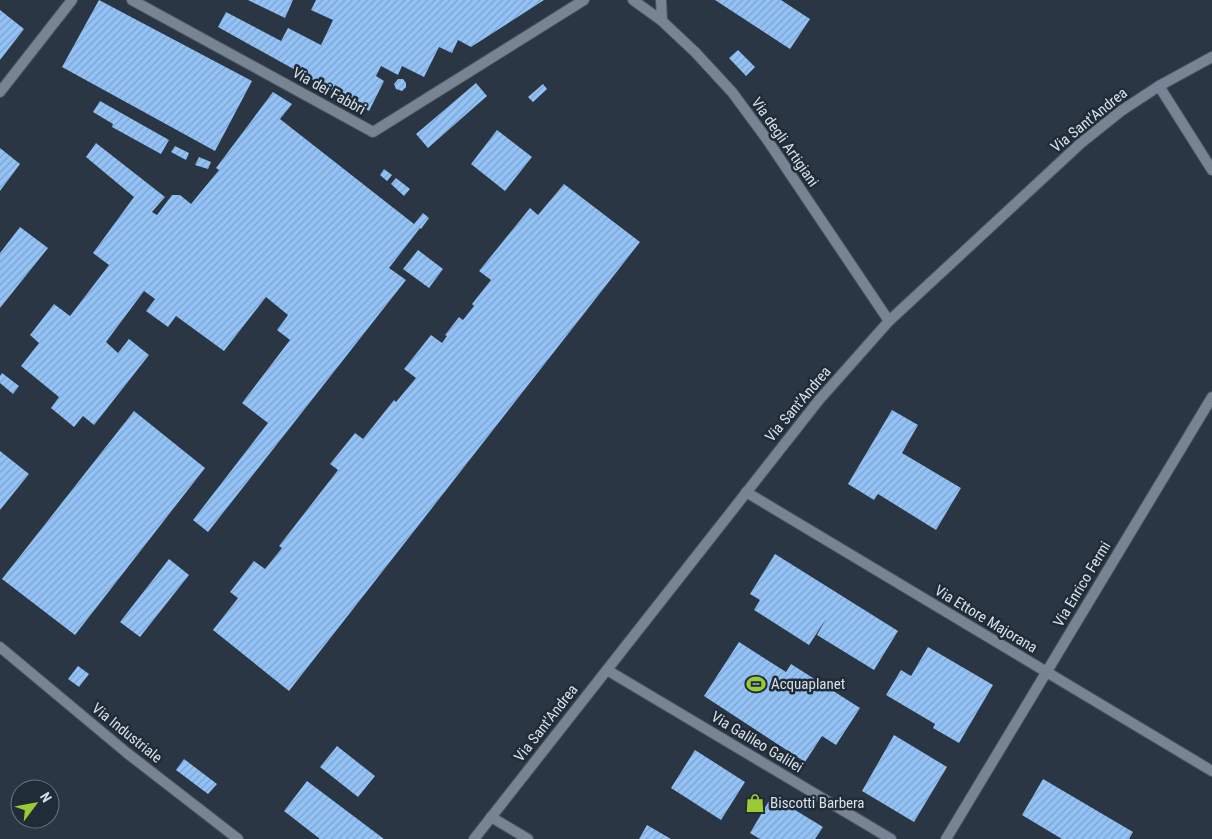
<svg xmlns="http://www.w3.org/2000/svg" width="1212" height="839" font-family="'Roboto Condensed',sans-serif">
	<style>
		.building { fill: url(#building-hatch) }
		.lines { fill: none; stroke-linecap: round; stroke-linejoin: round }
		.minor-casing { stroke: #49545e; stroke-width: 12 }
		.tertiary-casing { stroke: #49545e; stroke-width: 12 }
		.minor { stroke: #768493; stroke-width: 10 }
		.tertiary { stroke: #768493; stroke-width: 10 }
		.labels { text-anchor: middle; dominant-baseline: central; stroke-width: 5; stroke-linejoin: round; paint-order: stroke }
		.street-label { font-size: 15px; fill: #d8e0e8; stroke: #202c38 }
		.poi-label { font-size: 15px; fill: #d8e0e8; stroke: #202c38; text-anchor: start }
	</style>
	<defs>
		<pattern id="building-hatch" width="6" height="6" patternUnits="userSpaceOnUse" patternTransform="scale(1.25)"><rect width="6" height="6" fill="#92c2f6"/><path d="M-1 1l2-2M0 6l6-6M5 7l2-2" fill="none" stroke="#7ea2ca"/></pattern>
	</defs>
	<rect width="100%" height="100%" fill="#2a3643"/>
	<!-- building -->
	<path class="building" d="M99,0L252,81L215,151L62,67Z
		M248,0H293L285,18Z
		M316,0H544L471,47L458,40L452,53L439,47L424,77L402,66L398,75L381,66L376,76L384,81L369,111L218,27L226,12L281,41L288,28L321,45L333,20L311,10Z
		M715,0H781L810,19L790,49Z
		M0,10L24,29L0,60Z
		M738,50L755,67L746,76L729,58Z
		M398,79H403L406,83V87L402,91L396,89L394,84Z
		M476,83L487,96L428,148L416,134Z
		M543,84L547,89L533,102L528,97Z
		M273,92L292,104L280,119L414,224L423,213L429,218L421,229L420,228L389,268L406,280L208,532L193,520L268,423L242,403L290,340L277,330L288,315L266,297L224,351L176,316L168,327L146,311L155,299L144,291L106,342L118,353L129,339L149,355L94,425L83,416L74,427L51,408L59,397L21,366L39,343L30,335L54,304L70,316L109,265L93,253L134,197L86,157L96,143L165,197L152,212L157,215L172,195H180L191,204L219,170L216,168Z
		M100,101L169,140L161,154L112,127L113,124L93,112Z
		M497,130L532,157L505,191L471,164Z
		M175,146L189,153L186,160L171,152Z
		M0,148L20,164L0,191Z
		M199,157L211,162L208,169L195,165Z
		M384,169L392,175L387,181L380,175Z
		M396,178L410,189L404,196L391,184Z
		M564,184L640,242L289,691L213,630L238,598L230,592L254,561L265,569L282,548L279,546L338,470L330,464L355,433L363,439L394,400L396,402L416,378L404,369L431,335L442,343L447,336L445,335L459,317L463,320L474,306L472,304L491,280L479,271L530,208L538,215Z
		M20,227L48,248L0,308V253Z
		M418,250L443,269L429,288L403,269Z
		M2,373L19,386L13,394L0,383V376Z
		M892,410L918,425L902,453L961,488L936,530L878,494L874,500L848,484Z
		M134,411L205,468L75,635L2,579Z
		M0,451L29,474L0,510Z
		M775,554L898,631L874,670L817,635L826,619L809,645L754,610L760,600L750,594Z
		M169,559L189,575L140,637L120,622Z
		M739,642L786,672L791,664L860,708L836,745L822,736L805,762L704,696Z
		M928,647L993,685L959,743L933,728L935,724L886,695L901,670L911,676Z
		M78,666L89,674L79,687L68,679Z
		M894,735L947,767L914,822L862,791Z
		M337,746L375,776L358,797L320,767Z
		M695,750L745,782L721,820L671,788Z
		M184,759L217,784L208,794L176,770Z
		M1043,779L1133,832L1129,839H1062L1022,815Z
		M307,781L384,839H320L284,811Z
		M772,796L823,827L815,839H760L750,833Z
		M647,825L671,839H639Z"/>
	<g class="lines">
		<!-- minor casing -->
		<g class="minor-casing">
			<path id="minor" d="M132,0L373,132L584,0
				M633,0L662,21L695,52L732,92L766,138L889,321
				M661,0L662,21
				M1159,86L1212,170
				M746,492L1212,771
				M607,670L891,839
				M491,817L528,839
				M946,839L1212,397"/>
		</g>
		<!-- tertiary casing -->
		<g class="tertiary-casing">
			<path id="tertiary" d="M0,92L72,0
				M0,647L127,753L238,839
				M474,839L819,400L889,321L1081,143L1121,111L1159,86L1212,57"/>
		</g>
		<!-- minor -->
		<use href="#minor" class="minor"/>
		<!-- tertiary -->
		<use href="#tertiary" class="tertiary"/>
	</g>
	<!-- icons -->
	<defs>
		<g id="stadium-bare" transform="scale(1.5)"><path d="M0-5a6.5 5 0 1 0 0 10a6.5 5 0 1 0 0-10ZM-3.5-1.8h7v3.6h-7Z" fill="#9acb34" stroke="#202c38" stroke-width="2.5" paint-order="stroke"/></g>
		<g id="shop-bare" transform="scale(1.5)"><path d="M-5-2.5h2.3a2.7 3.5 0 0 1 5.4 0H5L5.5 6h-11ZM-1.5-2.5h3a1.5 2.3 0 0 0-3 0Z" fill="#9acb34" stroke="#202c38" stroke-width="2.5" paint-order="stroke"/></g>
	</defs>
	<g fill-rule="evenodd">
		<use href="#stadium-bare" x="756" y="684"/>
		<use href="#shop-bare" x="755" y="803"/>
	</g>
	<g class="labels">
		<!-- street labels -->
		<g class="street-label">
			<text transform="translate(329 91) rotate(29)">Via dei Fabbri</text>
			<text transform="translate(1089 120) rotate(-39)">Via Sant'Andrea</text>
			<text transform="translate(785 142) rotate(55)">Via degli Artigiani</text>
			<text transform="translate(798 404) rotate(-50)">Via Sant'Andrea</text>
			<text transform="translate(1082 584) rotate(-59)">Via Enrico Fermi</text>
			<text transform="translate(986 619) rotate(31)">Via Ettore Majorana</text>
			<text transform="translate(546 723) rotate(-52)">Via Sant'Andrea</text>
			<text transform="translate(127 733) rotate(39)">Via Industriale</text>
			<text transform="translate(757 742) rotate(31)">Via Galileo Galilei</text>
		</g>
		<!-- poi labels -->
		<g class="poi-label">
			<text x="771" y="684">Acquaplanet</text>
			<text x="770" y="803">Biscotti Barbera</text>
		</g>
	</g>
	<!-- north arrow -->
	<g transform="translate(35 804) rotate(58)"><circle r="24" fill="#202c38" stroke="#6a747e"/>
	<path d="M0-4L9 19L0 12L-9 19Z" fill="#9acb34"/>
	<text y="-8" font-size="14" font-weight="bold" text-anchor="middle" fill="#d8e0e8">N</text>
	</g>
</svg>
